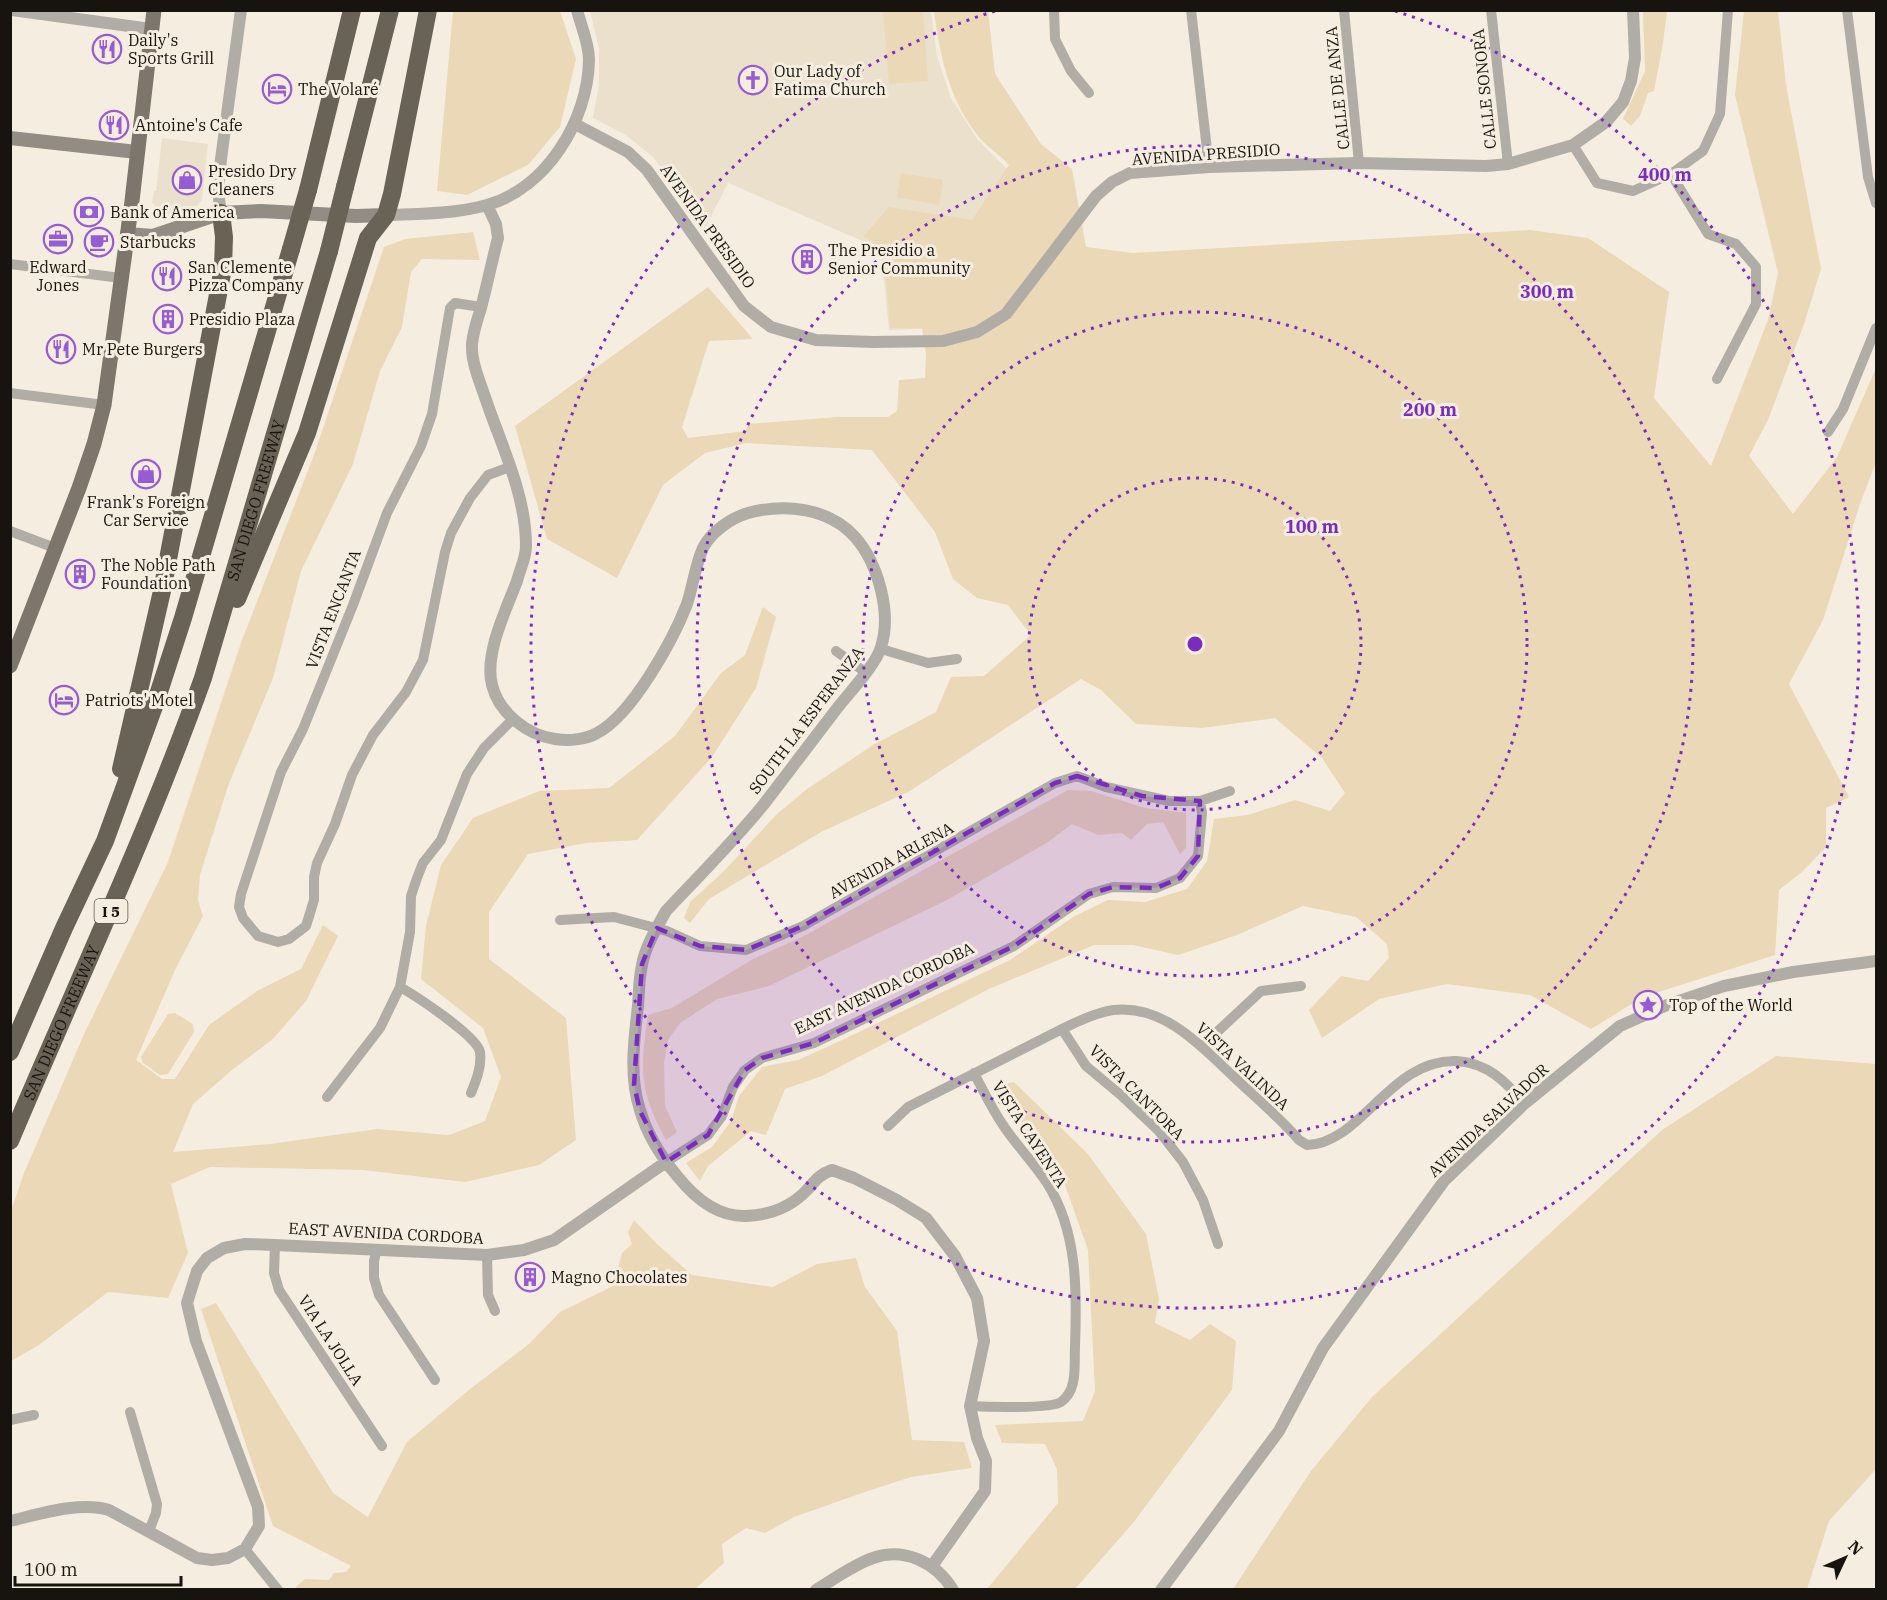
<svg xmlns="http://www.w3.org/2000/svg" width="1887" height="1600" font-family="'IBM Plex Serif',serif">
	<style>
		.built { fill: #eae0cc }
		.green { fill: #ead8b7 }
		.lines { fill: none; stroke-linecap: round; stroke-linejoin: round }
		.minor { stroke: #b0ada7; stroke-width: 10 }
		.tertiary { stroke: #b0ada7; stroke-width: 12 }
		.secondary { stroke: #918d85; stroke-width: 14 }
		.primary { stroke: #7c766c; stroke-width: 15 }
		.motorway { stroke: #696357; stroke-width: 18 }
		.motorway-bridge { stroke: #696357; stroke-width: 18 }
		.marked { fill: #7b2cbf; fill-opacity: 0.2; stroke: #7b2cbf; stroke-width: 4.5; stroke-dasharray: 12 8; stroke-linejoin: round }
		.ring { fill: none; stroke: #7b2cbf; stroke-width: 3; stroke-dasharray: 3 6 }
		.labels { text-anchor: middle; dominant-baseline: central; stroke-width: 6; stroke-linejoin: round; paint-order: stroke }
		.shield { fill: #f5eee0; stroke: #5a554e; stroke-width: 1.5 }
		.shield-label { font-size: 15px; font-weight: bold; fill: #171410 }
		.poi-label { font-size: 16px; fill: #171410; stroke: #f5eee0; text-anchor: start }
		.street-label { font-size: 16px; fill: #171410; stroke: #f5eee0 }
		.centre { fill: #7b2cbf; stroke: #f5eee0; stroke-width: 3 }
		.ring-label { font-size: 18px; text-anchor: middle; font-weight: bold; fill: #7b2cbf; stroke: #f5eee0; stroke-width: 6; stroke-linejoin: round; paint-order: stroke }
	</style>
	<rect width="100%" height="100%" fill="#f5eee0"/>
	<!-- built -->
	<path class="built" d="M590,11H931L937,56L951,98L978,140L1024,186L956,328L889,330L881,249L728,183L704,230L654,158L626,135L593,118L599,84V48Z
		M162,138L208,144L202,200L198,205L163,215L157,214L154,210L155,204L152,203L154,191H156Z"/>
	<!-- green -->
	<path class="green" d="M988,10L995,74L1041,144L1072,169L1086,247L1133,253L1530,230L1588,238L1669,292L1654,398L1711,466L1768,320L1778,273L1735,95L1744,11H1778L1786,85L1821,269L1804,324L1768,420L1749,456L1793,514L1837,457L1876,368V462L1860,504L1823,620L1789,684L1849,797L1826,808V847L1802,872L1779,890L1775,955L1643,997L1591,1029L1530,995L1447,984L1379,999L1322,1038L1309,1010L1341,976L1368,981L1389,958L1387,944L1356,917L1303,906L1237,935L1178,955L1133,945H1094L989,989L822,1076L785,1089L766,1135L751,1131L708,1166L700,1181L686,1163L712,1147L731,1121L739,1096L762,1067L798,1060L842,1040L1010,960L1073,917L1108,900L1145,902L1187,889L1207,861L1214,819L1248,815L1295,800L1330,811L1345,793L1322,758L1275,718L1202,728L1136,724L1101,690L1081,679L910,791L821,832L709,899L690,923L684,918L690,902L723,872L777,814L807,789L873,745L936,712L951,677L984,676L1031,635L1008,605L977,598L953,579L935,532L872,450L746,443L705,453L663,485L617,578L547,539L515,426L708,287L753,339L709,341L682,427L688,438L746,431L748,424L837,417H888L897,411L899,380L925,378L926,354L922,328H890L884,249L864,236L889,207L972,220L1009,165C1000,155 987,147 979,137C949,100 940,56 934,11Z
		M453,11H560L576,59L560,127L528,165L467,195L437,191Z
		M883,11H923L928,81L889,84Z
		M1643,11H1667L1663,43L1654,91L1648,93L1640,116L1631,126L1623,119L1645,71Z
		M901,173L943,180L939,205L897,197Z
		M473,232L480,260L422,259L411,272L402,327L380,371L353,464L301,571L273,678L228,786L200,875L198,900L203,916L175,970L136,1060L162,1079H175L209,1025L257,991L301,969L323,925L338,936L306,1001L273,1039L232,1070L193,1104L173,1152L270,1144L377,1129L449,1135L485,1121L501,1077L483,1028L421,979L426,926L441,865L473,818L539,791L609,788L675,736L721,673L745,655L763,607L776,617L756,688L712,757L637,840L586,843L528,854L489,912V959L566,1018L576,1140L539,1165L465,1182L363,1170L210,1167L171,1184L188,1253L168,1298L108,1292L39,1345L11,1361V1211L24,1173L85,1032L168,862L242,640L314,455L384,247L405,239Z
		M1068,790L1091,791L1145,808L1186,813V848L1180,854L1163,822L1147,824L1131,840L1122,833L1098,835L1072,824L1048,842L947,900L769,986L717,999L680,1023L668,1040L664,1063L665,1106L677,1132L666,1140C639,1090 640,1070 648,1015L672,1008L753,959L802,937Z
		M175,1013L193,1024L194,1032L168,1074L160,1075L143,1063L141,1057L168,1014Z
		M1776,1056L1876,1064V1469L1829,1521L1807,1589H1233L1311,1471L1372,1397L1662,1130Z
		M1014,1082L1088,1154L1146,1234L1159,1299L1155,1323L1190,1340L1210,1324L1236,1341L1232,1390L1133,1523L1075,1589H987L1058,1503L1057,1469L1045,1444L1002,1443L995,1425L1083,1421L1095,1391L1088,1250L1065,1185L995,1086Z
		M634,1220L657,1244L692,1275L773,1287L817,1264L856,1258L865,1287L897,1331L912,1440L964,1442L972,1468L911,1477L865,1492L794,1517L765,1533L746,1528L722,1544L724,1563L695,1589L300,1590L296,1587L305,1579L329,1580L334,1573L346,1572L351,1566L273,1526L201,1309L216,1303L333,1493L368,1517L407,1442L470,1389L529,1344L560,1312L613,1286L622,1253L632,1244L628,1232Z"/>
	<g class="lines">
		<!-- minor -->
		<path class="minor" d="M1054,10L1055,39L1071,71L1089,93
			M1191,10L1209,167
			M1344,10L1359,163
			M1491,10L1508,164
			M1847,10L1868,177L1876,203
			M1573,145L1597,183L1633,191L1671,174L1703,151L1720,114L1728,10
			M1671,174L1708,234L1736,244L1756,267V304L1717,379
			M10,264L121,278
			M481,307L455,303L450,308L432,414L421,446L387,513L353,605L303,729L281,772L241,894L239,907L243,918L258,936L278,942L289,939L306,926L314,900V877L317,863L335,824L352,775L373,735L406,692L423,660L445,552L451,533L470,498L488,475L510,467
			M10,393L104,405
			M1828,432L1843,409L1876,328
			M10,531L55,548
			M881,649L928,663L957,659
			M836,651L865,672
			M560,920L614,917L667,931L700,946L746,950L803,926L1055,783L1077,776L1106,787L1169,801H1200L1230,791
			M400,987C416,996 477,1036 480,1052C482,1066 476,1081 471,1093
			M1062,1029L1086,1066L1122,1096L1158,1130L1183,1162L1203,1200L1218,1244
			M1202,1046L1261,991L1301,986
			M327,1097L380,1028L400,987L410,932L411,896L417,878L423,863L441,840L467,774L484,748L513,719
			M888,1126L908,1107L1062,1029C1078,1021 1095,1013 1113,1010C1163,1004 1200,1045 1233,1076C1255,1097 1279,1117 1299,1140L1307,1145C1361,1144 1391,1058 1457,1061C1487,1063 1506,1081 1524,1104
			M666,1162L708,1135L722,1116L733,1087L745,1070L762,1058L814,1043L1014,946L1089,894L1113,887L1156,888L1180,878L1198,856L1202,813L1200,801
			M275,1245L274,1273L279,1290L382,1446
			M377,1249L374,1261V1278L379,1295L435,1380
			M487,1255L488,1295L495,1311
			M970,1406C986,1407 1051,1409 1061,1402C1078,1390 1074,1366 1075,1347C1077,1292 1078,1232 1047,1183C1034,1163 1016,1145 1003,1125C992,1109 983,1090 974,1073
			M130,1412L157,1504L156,1513L149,1531
			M10,1420L34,1415
			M245,1549L278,1590"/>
		<!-- tertiary -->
		<path class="tertiary" d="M12,10L151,29
			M575,124L628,152L647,170L744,306L771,327L816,340L873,342L943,341L977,332L1006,314L1096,196L1112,182L1130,173L1209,167L1359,163L1486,166L1508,164L1573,145L1606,122L1623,102L1631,81L1635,58L1633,10
			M487,205L496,224L498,238C492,261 487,285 481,308C477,320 473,332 472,344C471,362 480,382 486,400C502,447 526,495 526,546C526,558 520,569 517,581C506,610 484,654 492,685C499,713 527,735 555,739C568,741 585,740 597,733C632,715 673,640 687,604C693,586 695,566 703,548C711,532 731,518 748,513C785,503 829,508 855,537C878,563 892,613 881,647C876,665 847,695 835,711C811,742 788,773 764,804C734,841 699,876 666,911C657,927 645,947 642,965C639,978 639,993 638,1006C634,1041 629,1076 640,1110C647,1134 662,1158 678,1177C695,1198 717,1217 746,1216C770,1215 791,1207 807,1190C815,1181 820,1174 832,1170L854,1178L897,1200L926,1218L955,1256L977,1298L984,1341L970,1406L977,1438L986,1461L985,1491L932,1566
			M221,213L218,192L221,159L241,10
			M386,215C419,214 455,214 487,205C547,188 588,120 589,60C589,43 581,26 577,10
			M10,1521C40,1514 80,1501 109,1510L197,1558L212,1560L228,1558L245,1549L259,1526L258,1507L196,1341L187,1303L197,1271L207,1258L224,1248L245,1244L275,1245L487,1255L524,1250L554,1240L666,1162
			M816,1590C834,1579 853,1565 873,1558C904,1547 936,1562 953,1590
			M1161,1590L1279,1431L1323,1348L1444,1181L1524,1104L1620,1026L1667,1005L1724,986L1793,972L1876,961"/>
		<!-- secondary -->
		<path class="secondary" d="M10,138L137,152
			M127,234L153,236L221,213L261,211L356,216L386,215"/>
		<!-- primary -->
		<path class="primary" d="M10,666L79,488L94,444L104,405L132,201L154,10"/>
		<!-- motorway -->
		<g class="motorway">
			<path d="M345,187L390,10"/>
			<path d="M308,190L352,10"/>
			<path d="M237,599L307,433L368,238L386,215L392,194L428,10"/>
			<path d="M121,769L162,591L223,268L224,237L221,213"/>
			<path d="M10,1052L64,928L105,841L156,701L183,618L291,249"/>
			<path id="s1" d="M10,1141C75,987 147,835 203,678L329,251"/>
		</g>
		<!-- motorway-bridge -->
		<path class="motorway-bridge" d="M291,249L308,190
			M329,251L345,187"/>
	</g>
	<!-- marked area -->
	<path class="marked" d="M1077,776L1142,796L1200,801L1198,856L1180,878L1156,888L1113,887L1089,894L1014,946L814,1043L762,1058L745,1070L708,1135L666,1162L640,1111L634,1085L642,964L657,928L700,946L746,950L803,926L1055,783Z"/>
	<!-- distance rings -->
	<g class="ring">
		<circle cx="1195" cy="644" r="166"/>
		<circle cx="1195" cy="644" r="332"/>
		<circle cx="1195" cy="644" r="498"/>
		<path d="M1395 11A664 664 0 1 1 995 11"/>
	</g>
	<!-- icons -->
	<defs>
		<g id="restaurant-ring" transform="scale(1.5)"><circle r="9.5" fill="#f5eee0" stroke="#975cd4" stroke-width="1.5"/><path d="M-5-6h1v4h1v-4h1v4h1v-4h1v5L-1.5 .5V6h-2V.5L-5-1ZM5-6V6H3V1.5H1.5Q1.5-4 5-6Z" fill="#975cd4"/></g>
		<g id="church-ring" transform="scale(1.5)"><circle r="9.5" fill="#f5eee0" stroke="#975cd4" stroke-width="1.5"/><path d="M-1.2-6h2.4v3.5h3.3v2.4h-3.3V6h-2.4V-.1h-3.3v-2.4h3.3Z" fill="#975cd4"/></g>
		<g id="hotel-ring" transform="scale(1.5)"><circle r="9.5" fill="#f5eee0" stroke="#975cd4" stroke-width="1.5"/><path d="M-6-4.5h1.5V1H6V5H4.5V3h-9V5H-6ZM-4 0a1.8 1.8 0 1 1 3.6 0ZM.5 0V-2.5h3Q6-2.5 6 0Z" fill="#975cd4"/></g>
		<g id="shop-ring" transform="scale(1.5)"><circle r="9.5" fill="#f5eee0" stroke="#975cd4" stroke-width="1.5"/><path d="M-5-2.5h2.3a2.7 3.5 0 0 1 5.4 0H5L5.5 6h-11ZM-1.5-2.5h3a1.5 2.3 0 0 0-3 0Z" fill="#975cd4"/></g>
		<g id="bank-ring" transform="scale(1.5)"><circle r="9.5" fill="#f5eee0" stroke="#975cd4" stroke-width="1.5"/><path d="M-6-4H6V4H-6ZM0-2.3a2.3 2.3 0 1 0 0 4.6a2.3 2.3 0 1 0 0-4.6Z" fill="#975cd4"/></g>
		<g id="office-ring" transform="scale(1.5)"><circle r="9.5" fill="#f5eee0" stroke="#975cd4" stroke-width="1.5"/><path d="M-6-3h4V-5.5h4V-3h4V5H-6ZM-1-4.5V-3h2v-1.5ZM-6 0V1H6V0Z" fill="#975cd4"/></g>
		<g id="cafe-ring" transform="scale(1.5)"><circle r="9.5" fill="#f5eee0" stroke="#975cd4" stroke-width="1.5"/><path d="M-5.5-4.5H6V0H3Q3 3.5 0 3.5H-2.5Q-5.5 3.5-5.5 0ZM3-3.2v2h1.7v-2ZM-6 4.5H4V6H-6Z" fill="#975cd4"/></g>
		<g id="building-ring" transform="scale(1.5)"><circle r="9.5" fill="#f5eee0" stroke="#975cd4" stroke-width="1.5"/><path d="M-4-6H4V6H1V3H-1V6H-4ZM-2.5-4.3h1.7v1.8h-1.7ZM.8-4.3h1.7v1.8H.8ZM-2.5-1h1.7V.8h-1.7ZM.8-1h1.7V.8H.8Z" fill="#975cd4"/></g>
		<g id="sight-ring" transform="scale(1.5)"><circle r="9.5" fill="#f5eee0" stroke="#975cd4" stroke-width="1.5"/><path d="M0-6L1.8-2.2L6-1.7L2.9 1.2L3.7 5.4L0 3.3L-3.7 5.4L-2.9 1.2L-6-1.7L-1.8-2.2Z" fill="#975cd4"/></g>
	</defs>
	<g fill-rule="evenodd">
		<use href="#restaurant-ring" x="107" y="49"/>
		<use href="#church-ring" x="753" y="80"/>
		<use href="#hotel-ring" x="277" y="89"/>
		<use href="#restaurant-ring" x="114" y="125"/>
		<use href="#shop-ring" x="187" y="180"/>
		<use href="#bank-ring" x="89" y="212"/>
		<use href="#office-ring" x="58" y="239"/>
		<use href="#cafe-ring" x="99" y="242"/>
		<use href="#building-ring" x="807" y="259"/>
		<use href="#restaurant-ring" x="167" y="276"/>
		<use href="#building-ring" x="168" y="319"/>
		<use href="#restaurant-ring" x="61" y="349"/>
		<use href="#shop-ring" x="146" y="474"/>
		<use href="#building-ring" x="80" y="574"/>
		<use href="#hotel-ring" x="64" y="700"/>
		<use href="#sight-ring" x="1648" y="1005"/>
		<use href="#building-ring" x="530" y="1277"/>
	</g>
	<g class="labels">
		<!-- shield labels -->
		<rect class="shield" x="94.5" y="899" width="33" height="24" rx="4.5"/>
		<g class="shield-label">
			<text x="111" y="911">I 5</text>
		</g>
		<!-- poi labels -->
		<g class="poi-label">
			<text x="128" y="40">Daily's<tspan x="128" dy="18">Sports Grill</tspan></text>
			<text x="774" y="71">Our Lady of<tspan x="774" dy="18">Fatima Church</tspan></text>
			<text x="298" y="89">The Volaré</text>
			<text x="135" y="125">Antoine's Cafe</text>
			<text x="208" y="171">Presido Dry<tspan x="208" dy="18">Cleaners</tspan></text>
			<text x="110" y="212">Bank of America</text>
			<text x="120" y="242">Starbucks</text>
			<text x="828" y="250">The Presidio a<tspan x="828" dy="18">Senior Community</tspan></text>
			<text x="58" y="267" text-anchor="middle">Edward<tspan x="58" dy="18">Jones</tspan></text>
			<text x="188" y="267">San Clemente<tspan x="188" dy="18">Pizza Company</tspan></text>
			<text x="189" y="319">Presidio Plaza</text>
			<text x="82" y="349">Mr Pete Burgers</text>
			<text x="146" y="502" text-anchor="middle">Frank's Foreign<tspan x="146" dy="18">Car Service</tspan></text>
			<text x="101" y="565">The Noble Path<tspan x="101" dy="18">Foundation</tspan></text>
			<text x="85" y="700">Patriots' Motel</text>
			<text x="1669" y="1005">Top of the World</text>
			<text x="551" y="1277">Magno Chocolates</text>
		</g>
		<!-- street labels -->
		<g class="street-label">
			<text transform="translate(1337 88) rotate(-96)">CALLE DE ANZA</text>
			<text transform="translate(1484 89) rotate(-96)">CALLE SONORA</text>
			<text transform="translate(1206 154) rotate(-4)">AVENIDA PRESIDIO</text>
			<text transform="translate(708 226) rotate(54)">AVENIDA PRESIDIO</text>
			<text stroke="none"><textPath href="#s1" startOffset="687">SAN DIEGO FREEWAY</textPath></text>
			<text transform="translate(333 609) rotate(-69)">VISTA ENCANTA</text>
			<text transform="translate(806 720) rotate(-53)">SOUTH LA ESPERANZA</text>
			<text transform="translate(891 860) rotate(-29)">AVENIDA ARLENA</text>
			<text transform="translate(884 988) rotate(-25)">EAST AVENIDA CORDOBA</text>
			<text stroke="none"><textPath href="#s1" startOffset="129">SAN DIEGO FREEWAY</textPath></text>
			<text transform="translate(1243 1066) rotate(43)">VISTA VALINDA</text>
			<text transform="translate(1137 1092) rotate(45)">VISTA CANTORA</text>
			<text transform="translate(1488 1120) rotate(-43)">AVENIDA SALVADOR</text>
			<text transform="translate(1030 1134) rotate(57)">VISTA CAYENTA</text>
			<text transform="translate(386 1233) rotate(3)">EAST AVENIDA CORDOBA</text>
			<text transform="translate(331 1340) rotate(57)">VIA LA JOLLA</text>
		</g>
	</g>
	<circle cx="1195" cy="644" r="9" class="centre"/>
	<g class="ring-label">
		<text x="1665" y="181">400 m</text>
		<text x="1547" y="298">300 m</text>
		<text x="1430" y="416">200 m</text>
		<text x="1312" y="533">100 m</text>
	</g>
	<!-- border -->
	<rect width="1887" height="1600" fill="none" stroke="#171410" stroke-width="24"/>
	<!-- north arrow -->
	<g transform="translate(1845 1558) rotate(46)" stroke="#f5eee0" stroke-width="4.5" paint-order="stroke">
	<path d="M0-4.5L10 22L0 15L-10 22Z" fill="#171410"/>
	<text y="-9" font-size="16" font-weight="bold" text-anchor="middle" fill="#171410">N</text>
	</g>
	<!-- scale -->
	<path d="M15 1576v9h166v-9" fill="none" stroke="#171410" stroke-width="3"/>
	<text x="24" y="1576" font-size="18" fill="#171410" stroke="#f5eee0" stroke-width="4.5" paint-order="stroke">100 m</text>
</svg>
